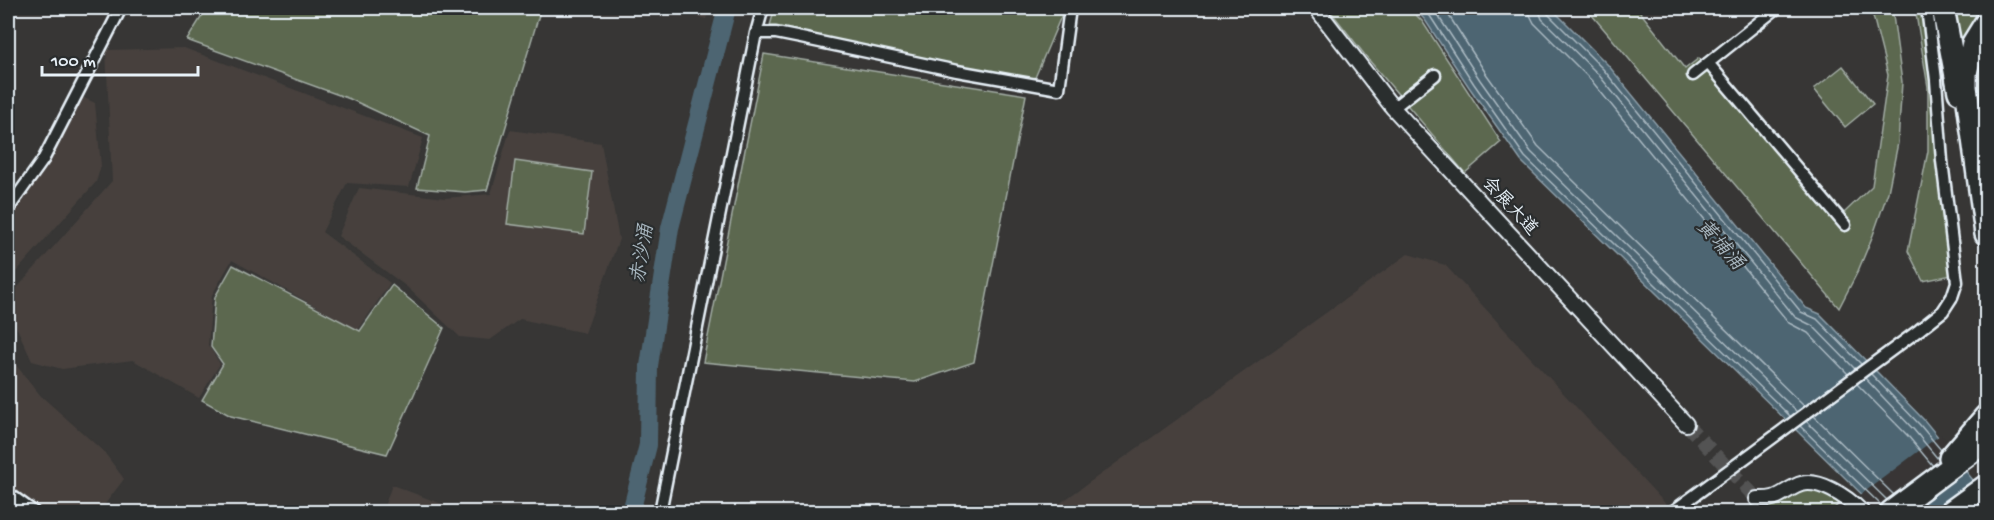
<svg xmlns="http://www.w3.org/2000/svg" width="1994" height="520" font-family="'Gochi Hand','LXGW WenKai TC',sans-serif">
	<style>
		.built { fill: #47413e }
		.green { fill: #5c6850; stroke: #a2aca4; stroke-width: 1.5 }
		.water { fill: #4d6572; stroke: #8b9da8; stroke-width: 1.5 }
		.pier { fill: #373635 }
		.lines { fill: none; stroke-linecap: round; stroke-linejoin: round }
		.shore { stroke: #aab9c2; stroke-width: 1.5 }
		.river { stroke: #4d6572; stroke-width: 18 }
		.tertiary-tunnel { stroke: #525252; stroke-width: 14; stroke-dasharray: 14 7; stroke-linecap: butt }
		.minor-casing { stroke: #e8f1f8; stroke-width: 15 }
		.tertiary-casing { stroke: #e8f1f8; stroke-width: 18 }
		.motorway-casing { stroke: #e8f1f8; stroke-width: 26 }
		.minor { stroke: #2a2d2e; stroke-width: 10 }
		.tertiary { stroke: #2a2d2e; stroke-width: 14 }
		.motorway { stroke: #2a2d2e; stroke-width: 21 }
		.minor-bridge-casing { stroke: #e8f1f8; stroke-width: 15; stroke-linecap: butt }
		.minor-bridge { stroke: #2a2d2e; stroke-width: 10 }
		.labels { text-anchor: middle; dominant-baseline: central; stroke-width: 4.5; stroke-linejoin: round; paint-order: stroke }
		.street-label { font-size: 18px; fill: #e8f1f8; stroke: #2a2d2e }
		.water-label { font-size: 20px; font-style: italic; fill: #aab9c2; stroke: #2a2d2e }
	</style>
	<rect width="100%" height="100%" fill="#373635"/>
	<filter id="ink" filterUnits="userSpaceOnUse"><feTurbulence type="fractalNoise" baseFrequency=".0167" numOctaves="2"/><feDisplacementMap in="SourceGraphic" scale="12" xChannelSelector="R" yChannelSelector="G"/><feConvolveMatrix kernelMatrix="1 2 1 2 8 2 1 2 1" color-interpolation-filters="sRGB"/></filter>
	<g filter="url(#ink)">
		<!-- built -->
		<path class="built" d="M660,8H710L706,19Z
			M184,48L423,138L409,187L347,183L322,232L390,283L358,330L232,260L212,295L208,345L220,364L199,398L133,360L62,369L32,361L16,326L17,288L112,181L106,50Z
			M80,96L95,103L101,166L96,182L8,281V216L46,162Z
			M510,130L601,143L619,239L585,333L520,319L490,340L460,337L407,287L338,236L359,188L445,198L491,194Z
			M1408,254L1445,265L1673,512H1048Z
			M8,337L15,364L41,396L104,452L124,479L99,512H41L8,488Z
			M392,485L463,512H382Z"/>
		<!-- green -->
		<path class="green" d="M207,8H541L487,190L465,192L417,188L430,136L350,99L187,40Z
			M775,8H1058L1062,14L1034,80L769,29Z
			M1328,8H1409L1422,21L1501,142L1465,173L1368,59Z
			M1586,8H1637L1685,69L1699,58L1709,70L1716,64L1844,213L1872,186L1888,75L1871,8H1892L1902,82L1898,143L1888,192L1873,235L1858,271L1839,308Z
			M1915,8H1923L1926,26L1952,275L1923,281L1908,251L1928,151V87Z
			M1951,8H1986L1959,57Z
			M1986,47V188L1975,72Z
			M764,54L1026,95L974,362L915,382L703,362Z
			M1843,66L1873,104L1845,127L1814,89Z
			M515,161L592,172L584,234L507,224Z
			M233,265L360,331L392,285L444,328L387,454L231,416L202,400L223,364L211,347L215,297Z
			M1807,486L1841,502L1830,512H1754L1760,504Z"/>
		<!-- water -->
		<path class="water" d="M1414,8H1551L1608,65L1806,308L1820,314L1925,421L1986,496V512H1880L1521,161L1469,87L1425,20Z"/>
		<!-- pier -->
		<path class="pier" d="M1940,435L1969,470L1912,512H1876L1859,496Z
			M1976,478L1986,491V512H1930Z"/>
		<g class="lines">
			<!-- shore -->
			<path class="shore" d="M1422,8L1430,16L1474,84L1525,157L1790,416
				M1433,8L1480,80L1531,152L1797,412
				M1444,8L1487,75L1538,146L1804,406
				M1529,8L1530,15L1534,23L1591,80L1789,323L1808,333L1848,374
				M1538,8L1542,19L1598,74L1795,317L1813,326L1855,369
				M1546,8L1548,14L1603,69L1801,312L1817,319L1861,364
				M1871,374L1920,425L1941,450
				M1865,378L1914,430L1938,459
				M1857,384L1908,436L1933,466
				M1814,416L1894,495
				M1806,421L1887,500
				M1800,426L1881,505"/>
			<!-- river -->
			<path class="river" d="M631,512L648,445L649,366L670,228L727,8"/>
			<!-- tertiary-tunnel -->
			<path class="tertiary-tunnel" d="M1686,424L1757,499"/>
			<!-- minor casing -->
			<g class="minor-casing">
				<path id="minor" d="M1927,8L1936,80L1942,161L1957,282L1952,297
					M756,33H776L801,38L957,71L1059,89L1070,8
					M1708,63L1845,225
					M1693,75L1777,8
					M1393,108L1435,75
					M8,209L43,160L121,8
					M8,493L34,512
					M660,512L756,33L763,8"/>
			</g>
			<!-- tertiary casing -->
			<g class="tertiary-casing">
				<path id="tertiary" d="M1316,8L1393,108L1686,424
					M1757,499C1778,500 1778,495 1796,486C1817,475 1848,498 1862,512"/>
			</g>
			<!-- motorway casing -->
			<g class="motorway-casing">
				<path id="motorway" d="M1943,8L1959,92
					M1986,22L1973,43L1966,73V87L1986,234
					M1950,458L1986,416
					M1891,512L1986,441
					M1950,512L1986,486"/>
			</g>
			<!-- minor -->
			<use href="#minor" class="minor"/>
			<!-- tertiary -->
			<use href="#tertiary" class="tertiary"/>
			<!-- motorway -->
			<use href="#motorway" class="motorway"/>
			<!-- minor-bridge casing -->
			<g class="minor-bridge-casing">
				<path id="minor-bridge" d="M1672,512L1919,330L1943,311L1952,297"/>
			</g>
			<!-- minor-bridge -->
			<use href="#minor-bridge" class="minor-bridge"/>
		</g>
	</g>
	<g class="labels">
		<!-- street labels -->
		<g class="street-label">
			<text transform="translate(1509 207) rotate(47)">会展大道</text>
		</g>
		<!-- water labels -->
		<g class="water-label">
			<text transform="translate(1719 246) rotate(48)">黄埔涌</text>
			<text transform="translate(644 254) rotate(-81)">赤沙涌</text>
		</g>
	</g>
	<!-- margin -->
	<rect width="1994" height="520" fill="none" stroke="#2a2d2e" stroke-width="30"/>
	<rect x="15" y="15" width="1964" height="490" fill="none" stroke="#e8f1f8" stroke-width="2" filter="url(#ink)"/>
	<!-- scale -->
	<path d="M42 66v9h156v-9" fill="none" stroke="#e8f1f8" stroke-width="3"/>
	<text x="51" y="66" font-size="18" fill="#e8f1f8" stroke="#2a2d2e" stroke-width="4.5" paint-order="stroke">100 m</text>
</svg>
